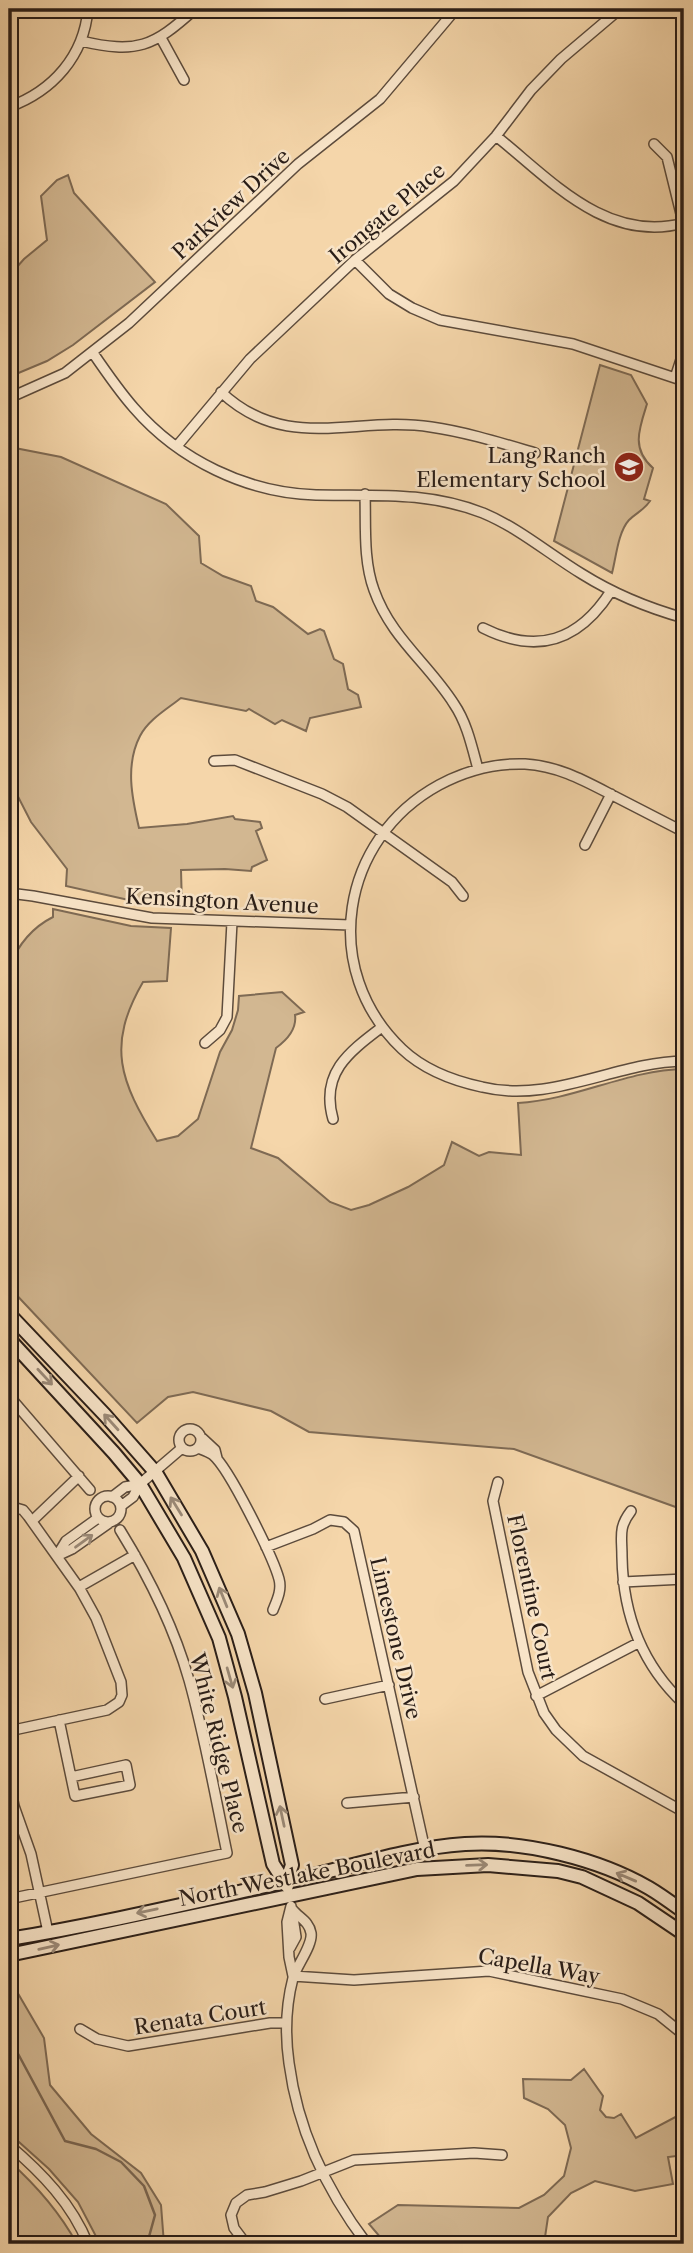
<svg xmlns="http://www.w3.org/2000/svg" width="693" height="2253" font-family="'Libre Caslon Text',serif">
	<style>
		.green { fill: #d2b791; stroke: #7e6a54; stroke-width: 2 }
		.lines { fill: none; stroke-linecap: round; stroke-linejoin: round }
		.stream { stroke: #7a6651; stroke-width: 2.5 }
		.street-casing { stroke: #5c4b3c; stroke-width: 12 }
		.secondary-casing { stroke: #291d17; stroke-width: 16 }
		.street { stroke: #f8e4c8; stroke-width: 9 }
		.secondary { stroke: #f8e4c8; stroke-width: 12 }
		.oneway { stroke: #9b8a78 }
		.labels { text-anchor: middle; dominant-baseline: central; stroke-width: 5; stroke-linejoin: round; paint-order: stroke }
		.street-label { font-size: 21px; fill: #291d17; stroke: #f8e4c8 }
		.poi-label { font-size: 21px; fill: #291d17; stroke: #f8e4c8; text-anchor: end }
	</style>
	<rect width="100%" height="100%" fill="#f5d6aa"/>
	<filter id="stains"><feTurbulence type="fractalNoise" baseFrequency=".00286" numOctaves="4"/><feColorMatrix values="0 0 0 0 .2 0 0 0 0 .09 0 0 0 0 .02 0 0 0 .5 -.17"/></filter>
	<radialGradient id="worn" r=".72"><stop offset=".6" stop-color="#630" stop-opacity="0"/><stop offset="1" stop-color="#630" stop-opacity=".3"/></radialGradient>
	<!-- green -->
	<path class="green" d="M68,175L74,193L155,282L73,345L47,361L9,377V276L24,259L47,240L41,196L57,180Z
		M600,365L631,375L647,404C639,429 631,449 653,468L644,499L650,501C644,510 636,513 629,520C618,532 616,558 612,573L554,541Z
		M9,443L15,448L61,457L166,504L199,536L201,563L223,576L251,586L256,601L273,607L308,634L320,629L324,631L334,659L343,664L348,689L358,695L361,707L310,718L306,731L282,720L275,724L249,709L246,711L181,698C167,709 148,720 140,736C125,765 132,798 139,828L187,824L233,816L235,819L260,822L262,828L256,831L267,860L252,867L251,871L225,869L181,870L182,907L151,905L66,886L67,869L31,822L9,779Z
		M53,909L131,926L171,928L167,981L143,982C106,1046 120,1081 157,1141L178,1136L198,1119L220,1052L232,1030L238,1010L239,996L282,992L304,1012L295,1015C297,1029 287,1040 276,1048L251,1148L278,1158L330,1202L351,1210L369,1205L408,1187L444,1165L452,1142L479,1156L489,1152L521,1155L518,1103C575,1100 627,1070 684,1069V1510L514,1449L309,1432L271,1411L193,1392L168,1397L137,1423L9,1287V967C18,945 31,928 53,917Z
		M9,1978L44,2038L50,2085L91,2134L141,2173L161,2205L164,2244H100L78,2202L49,2169L9,2133Z
		M584,2069L603,2096L600,2110L606,2117L614,2118L621,2114L636,2138L683,2113L684,2155L668,2157L673,2184L635,2191L595,2181L571,2193L548,2217L544,2244H386L369,2224L398,2205L519,2208L544,2195L564,2176L571,2148L565,2125L548,2109L524,2098L523,2079L571,2080Z
		M9,2161C37,2186 59,2211 77,2244H9Z"/>
	<g class="lines">
		<!-- stream -->
		<path class="stream" d="M9,2037L65,2141L96,2149L121,2162L144,2186L155,2215L147,2244"/>
		<!-- street casing -->
		<g class="street-casing">
			<path id="street" d="M161,38L184,80
				M81,41C137,54 153,47 195,9
				M9,107C53,91 84,56 88,9
				M496,136C550,179 606,244 684,223
				M654,144L667,157L684,226
				M355,260L389,294L412,308L440,320L573,344L684,381
				M93,353C106,372 119,391 134,408C179,460 247,493 316,495C375,496 426,491 483,513C519,528 549,554 582,574C614,594 648,608 684,618
				M675,378L684,350
				M221,392C287,454 355,415 431,427C466,432 501,443 535,453
				M9,398L65,373L129,323L298,164L380,99L456,9
				M177,446L250,359L355,260L454,181L496,136L531,90L561,59L620,9
				M365,494C366,525 363,560 374,590C391,638 428,663 454,704C467,723 472,747 478,769
				M483,628C537,655 579,641 611,591
				M214,761L235,760L322,794L347,807L452,882L463,896
				M684,832C661,820 637,808 614,796C585,781 559,766 525,764C495,763 465,771 439,785C340,839 319,970 402,1049C423,1069 454,1081 482,1087C551,1104 616,1062 684,1061
				M585,845L611,794
				M9,893L33,896L152,918L350,925
				M205,1043L220,1030L227,1017L232,922
				M333,1119C320,1073 349,1052 382,1027
				M9,1396L90,1490
				M179 1440a11 11 0 1 1 22 0a11 11 0 1 1-22 0Z
				M201,1437L215,1450L217,1458
				M198,1448C203,1450 209,1452 213,1455C229,1468 273,1557 279,1579C282,1590 277,1600 273,1610
				M498,1482L493,1501L528,1672L544,1713L556,1730L583,1756L684,1812
				M95 1509a13 13 0 1 1 26 0a13 13 0 1 1-26 0Z
				M112,1497L125,1487L140,1484L182,1448
				M9,1506L23,1510L28,1516L80,1589L96,1618L121,1682L122,1695L119,1702L107,1710L9,1731
				M121,1506L133,1497L140,1484
				M631,1511C618,1528 622,1536 622,1557C623,1614 641,1664 684,1704
				M32,1521L79,1476
				M266,1547L313,1529L330,1520L344,1522L354,1531L425,1850
				M58,1554L66,1541L98,1518
				M57,1556L72,1549L109,1523
				M623,1582L684,1579
				M79,1587L135,1555
				M536,1696L638,1643
				M325,1699L389,1685
				M59,1720L75,1796L130,1785L126,1765L71,1777
				M9,1781L14,1806L31,1854L48,1932
				M347,1803L414,1797
				M9,1899L227,1853C215,1795 205,1737 189,1680C174,1627 149,1577 120,1530
				M291,1906L287,1922L289,1957L293,1976
				M292,1909C299,1918 309,1921 311,1933C313,1945 297,1965 293,1978C286,2005 285,2035 289,2063C298,2131 326,2190 367,2244
				M290,1948L296,1937L292,1911
				M293,1976L354,1980L489,1971L622,1999L658,2014L684,2035
				M80,2029L97,2039L128,2046L270,2023H286
				M9,2145C42,2173 72,2204 88,2244
				M599,2243V2244
				M246,2244L234,2228L231,2215L236,2203L247,2195L265,2192L301,2181L354,2160L474,2153L502,2155"/>
		</g>
		<!-- secondary casing -->
		<g class="secondary-casing">
			<path id="secondary" d="M9,1314L105,1415L156,1473L202,1551L238,1634L255,1693L292,1865L286,1882
				M9,1339L114,1453L140,1484L184,1558L219,1638L235,1697L273,1864L287,1886
				M9,1939C101,1924 193,1902 284,1882C344,1869 404,1848 465,1844C523,1840 599,1859 649,1888C661,1895 673,1904 684,1912
				M9,1955L417,1869L488,1865L558,1871L582,1877L638,1903L684,1934"/>
		</g>
		<!-- street -->
		<use href="#street" class="street"/>
		<!-- secondary -->
		<use href="#secondary" class="secondary"/>
	</g>
	<!-- one-way arrows -->
	<defs><path id="oneway-shaft" d="M-6 0H5M1.5-3L5.5 0L1.5 3" fill="none" stroke-width="1.6" stroke-linecap="round" stroke-linejoin="round" transform="scale(1.75)"/></defs>
	<g class="oneway">
		<use href="#oneway-shaft" transform="translate(45 1377) rotate(47)"/>
		<use href="#oneway-shaft" transform="translate(111 1422) rotate(-132)"/>
		<use href="#oneway-shaft" transform="translate(176 1506) rotate(-122)"/>
		<use href="#oneway-shaft" transform="translate(84 1541) rotate(-36)"/>
		<use href="#oneway-shaft" transform="translate(223 1597) rotate(-112)"/>
		<use href="#oneway-shaft" transform="translate(230 1678) rotate(74)"/>
		<use href="#oneway-shaft" transform="translate(282 1816) rotate(-102)"/>
		<use href="#oneway-shaft" transform="translate(477 1865) rotate(-2)"/>
		<use href="#oneway-shaft" transform="translate(626 1877) rotate(-157)"/>
		<use href="#oneway-shaft" transform="translate(147 1911) rotate(168)"/>
		<use href="#oneway-shaft" transform="translate(49 1947) rotate(-13)"/>
	</g>
	<!-- icons -->
	<defs>
		<g id="school-disc" transform="scale(1.575)"><circle r="9.5" fill="#8f2418" stroke="#f8e4c8"/><path d="M0-5L7-2L0 1L-7-2ZM-4 1L0 2.5L4 1V4Q0 6-4 4Z" fill="#fff"/></g>
	</defs>
	<g fill-rule="evenodd">
		<use href="#school-disc" x="629" y="467"/>
	</g>
	<g class="labels">
		<!-- street labels -->
		<g class="street-label">
			<text transform="translate(231 204) rotate(-43)">Parkview Drive</text>
			<text transform="translate(387 213) rotate(-40)">Irongate Place</text>
			<text transform="translate(222 901) rotate(3)">Kensington Avenue</text>
			<text transform="translate(532 1597) rotate(78)">Florentine Court</text>
			<text transform="translate(396 1638) rotate(77)">Limestone Drive</text>
			<text transform="translate(219 1743) rotate(76)">White Ridge Place</text>
			<text transform="translate(307 1874) rotate(-11)">North Westlake Boulevard</text>
			<text transform="translate(539 1966) rotate(10)">Capella Way</text>
			<text transform="translate(200 2017) rotate(-9)">Renata Court</text>
		</g>
		<!-- poi labels -->
		<g class="poi-label">
			<text x="606" y="455">Lang Ranch<tspan x="606" dy="24">Elementary School</tspan></text>
		</g>
	</g>
	<!-- margin -->
	<rect width="693" height="2253" fill="none" stroke="#f5d6aa" stroke-width="35"/>
	<rect x="10" y="10" width="672" height="2232" fill="none" stroke="#291d17" stroke-width="3.5"/>
	<rect x="18" y="18" width="658" height="2218" fill="none" stroke="#291d17" stroke-width="2"/>
	<rect width="100%" height="100%" filter="url(#stains)"/>
	<rect width="100%" height="100%" fill="url(#worn)"/>
</svg>
